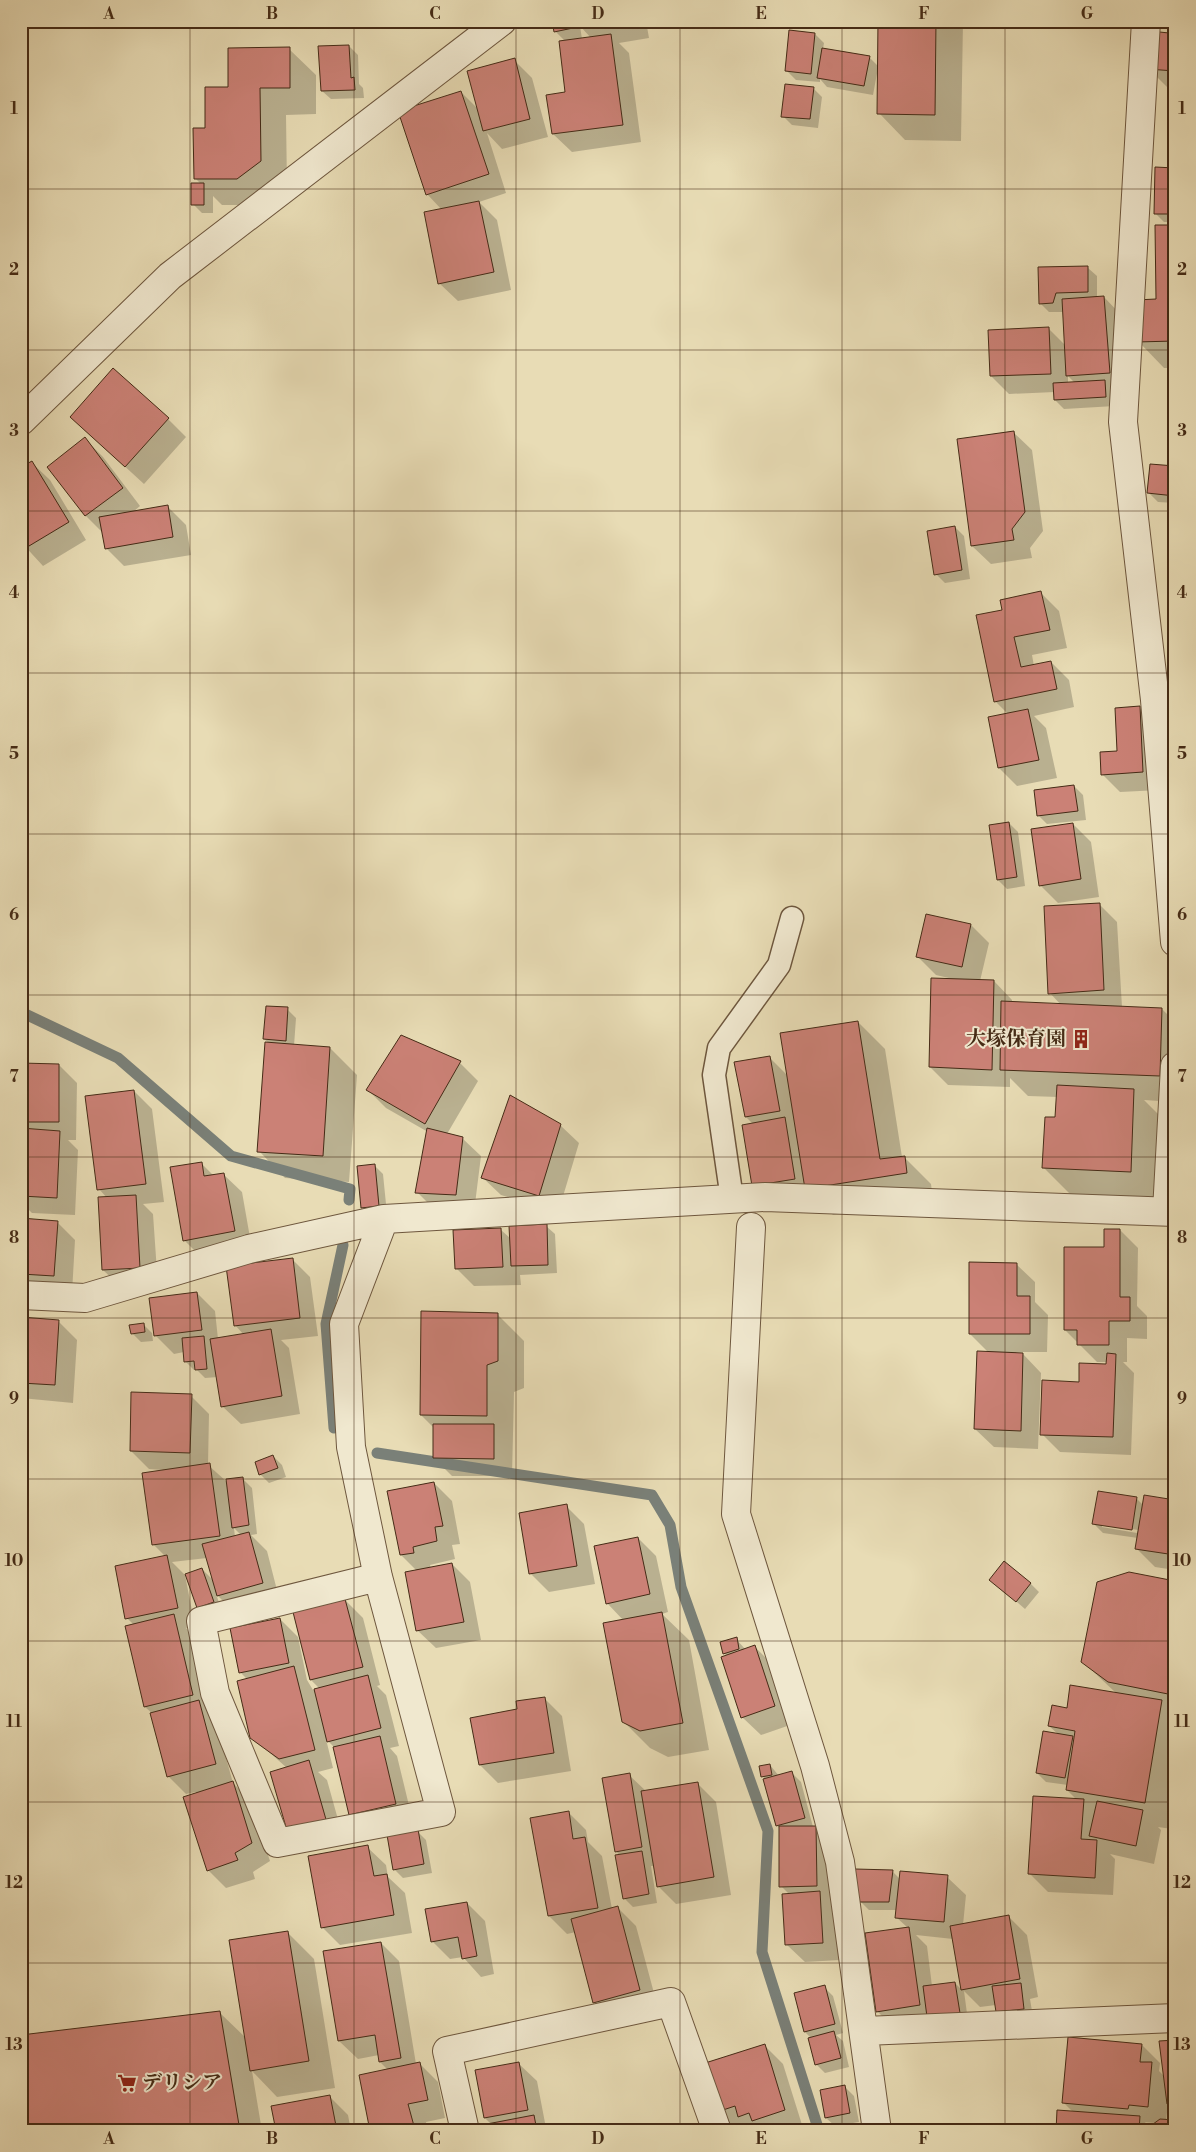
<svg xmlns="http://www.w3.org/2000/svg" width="1196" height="2152" font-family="'Libre Bodoni','Noto Serif JP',serif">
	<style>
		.shadow { fill: #0003; fill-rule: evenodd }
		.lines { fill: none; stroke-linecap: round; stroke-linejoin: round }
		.stream { stroke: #7a8078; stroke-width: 11 }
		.building { fill: #cb8176; stroke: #452b16 }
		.service-casing { stroke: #6e573e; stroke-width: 25 }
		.minor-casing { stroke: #6e573e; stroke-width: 30 }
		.service { stroke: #f0e8cf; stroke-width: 22 }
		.minor { stroke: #f0e8cf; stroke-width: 28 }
		.grid { fill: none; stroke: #452b16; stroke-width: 1; stroke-opacity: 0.55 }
		.labels { text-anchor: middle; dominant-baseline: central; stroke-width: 4; stroke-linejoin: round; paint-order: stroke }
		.poi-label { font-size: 20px; font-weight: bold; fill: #452b16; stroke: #f0e8cf; text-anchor: end }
		.neatline { fill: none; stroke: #452b16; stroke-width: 2 }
		.grid-label { font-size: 16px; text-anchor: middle; font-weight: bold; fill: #452b16 }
	</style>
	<rect width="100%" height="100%" fill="#e8dcb5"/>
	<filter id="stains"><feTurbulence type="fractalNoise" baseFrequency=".004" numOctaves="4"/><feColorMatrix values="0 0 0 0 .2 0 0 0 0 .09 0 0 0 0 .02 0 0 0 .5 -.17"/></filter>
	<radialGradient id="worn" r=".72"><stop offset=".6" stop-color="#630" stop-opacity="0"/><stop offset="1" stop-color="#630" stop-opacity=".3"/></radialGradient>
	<!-- shadow -->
	<path class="shadow" d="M553,21H646L649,38L619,43L629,53L641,142L572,152L553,134L566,93L565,41L555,31ZM580,26L591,38L582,39Z
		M880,21H963L961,141L905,140L879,113L878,68L873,95L827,87L820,79V82L796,80L787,71L815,34L824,43L823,49L869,57L879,67Z
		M1175,21V95L1148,68L1170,34Z
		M349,46L358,55L359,84L363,88L364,98L331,99L322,91Z
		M289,49L316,75V114L286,115L287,188L264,205H222L213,196V213H202L193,204L201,184L195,178L207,130L230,88Z
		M514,60L532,78L548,137L502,149L487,133L506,193L479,202L497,220L511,290L458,301L439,283L442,210L427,194L461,92L479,110Z
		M813,88L822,97L818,128L792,125L783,116Z
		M1175,169V222H1164L1155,213Z
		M1175,226V368H1164L1138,341L1157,301Z
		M1088,268L1097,276V298L1104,297L1122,316L1115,406L1064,409L1055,400V392L1009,394L991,376L1048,328L1066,346L1064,312H1049L1040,303ZM1068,376L1075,383L1068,384Z
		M21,370L26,390L21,391Z
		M71,417L168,419L186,437L144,484Z
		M1013,432L1032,450L1043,531L1030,548L1032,558L991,564L972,546Z
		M85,439L103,457L140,506L132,513L168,507L186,525L191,555L124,566L106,548L103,533L86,516Z
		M31,462L50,480L86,540L43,566L21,542Z
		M1175,467V503L1158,502L1149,493Z
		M955,527L964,536L970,579L945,583L936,574Z
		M1041,593L1059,611L1067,648L1032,655L1034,666L1051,662L1069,680L1074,707L1034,716L1046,728L1057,778L1017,786L999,768L1008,714L996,702L978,616L1004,611Z
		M1139,708L1158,726L1160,790L1120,792L1102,774L1118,752Z
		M1074,786L1083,795L1086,820L1047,824L1038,815Z
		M21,790L29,830L21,831Z
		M1009,823L1018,832L1025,886L1007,889L998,880L990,826Z
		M1073,824L1091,842L1099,897L1058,903L1040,885Z
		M1099,904L1117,922L1122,1007L1162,1009L1175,1022V1102L1144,1100L1160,1116L1157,1198L1070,1194L1043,1167L1057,1119L1058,1097L1028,1096L1010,1078V1087L948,1085L930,1067L953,979L936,975L918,957L971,925L989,943L980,981H994L1012,1000V1003L1061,1005L1050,993Z
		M287,1009L296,1018L294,1046L330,1048L357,1075L349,1182L285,1178L259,1151L270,1044L264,1039Z
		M858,1022L885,1049L902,1157H904L931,1184L933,1199L833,1215L813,1195L772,1204L753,1124L746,1117L769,1057L789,1077Z
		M21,1028L24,1031L22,1065H59L77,1083L76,1140H68L78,1150L75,1215L32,1213L21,1202V1130H24L21,1127Z
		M460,1063L478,1081L447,1134L462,1138L481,1156L474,1212L435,1210L417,1192L428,1132L386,1108L368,1090Z
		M134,1091L152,1109L164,1202L143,1204L153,1214L158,1286L122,1288L103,1270L99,1198H107L99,1189Z
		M560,1125L579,1143L558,1213L501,1195L482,1177Z
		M201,1163L214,1176L223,1174L242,1192L252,1249L202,1258L184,1240Z
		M374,1165L383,1174L387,1214L372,1216L363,1207Z
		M21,1219L57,1222L75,1240L72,1293L21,1283Z
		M546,1226L555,1234L557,1273L520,1275L521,1285L474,1286L456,1268L501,1230L511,1239Z
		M1120,1230L1138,1248L1137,1306L1147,1316V1339L1127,1338V1362H1123L1134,1373L1131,1455L1060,1452L1042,1434L1080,1383L1107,1365V1362H1097L1065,1330L1105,1249Z
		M292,1259L310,1277L318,1336L281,1340L289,1348L300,1414L241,1424L222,1406L218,1377L205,1378L197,1370H194L185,1361L184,1352L174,1354L155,1335L197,1293L215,1311L218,1339L244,1335L235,1325Z
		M1016,1264L1035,1282V1302L1048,1315L1047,1352H1016V1354H1023L1041,1373L1038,1449L994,1447L975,1429L989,1353L970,1334Z
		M497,1314L524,1341V1388L514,1392L512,1476H452L434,1458V1428L421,1415Z
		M21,1319L59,1322L77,1340L73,1403L21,1398Z
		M143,1324L152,1333L153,1341L141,1342L132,1333Z
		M191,1396L209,1414L208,1465L226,1481L243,1479L252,1488L257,1534L251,1535L267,1551L280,1602L236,1614L216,1594L222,1611L207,1616L198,1607L202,1569L214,1581L207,1558L172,1562L185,1575L195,1626L186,1628L192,1634L233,1783L250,1800L270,1861L253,1872L255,1879L226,1888L208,1870L196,1792L186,1794L168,1776L153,1714L145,1707L134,1625L127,1618L166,1557L153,1544L163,1470L149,1469L131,1451ZM234,1528L241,1535L235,1537Z
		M273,1456L282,1465L286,1477L269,1483L260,1474Z
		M434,1483L452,1501L460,1544L452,1545L455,1559L430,1565L431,1568L452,1564L470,1582L481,1640L436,1648L417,1630V1571L401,1555Z
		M1136,1498L1143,1505L1175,1501V1570L1155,1567L1137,1549L1138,1538L1103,1533L1094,1524ZM1102,1524L1138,1530L1137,1533L1102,1527Z
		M566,1506L584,1524L595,1584L549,1592L531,1574Z
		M638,1538L656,1556L668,1612L662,1614L689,1640L709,1750L668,1757L650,1748L623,1721L624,1621L607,1603Z
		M991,1580L1030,1583L1039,1592L1025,1609Z
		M1175,1583V1811L1172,1829L1158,1827L1161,1830L1154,1864L1110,1854L1115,1859L1113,1895L1048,1892L1030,1874L1077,1800L1067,1790L1068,1785L1046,1782L1037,1773L1059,1735L1049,1726L1068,1709L1116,1693L1082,1661Z
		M345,1600L363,1618L380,1685L377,1686L386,1695L399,1746L390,1748L397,1756L413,1822L368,1832L350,1814L335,1748L326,1739L333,1768L318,1772L327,1780L344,1841L307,1851L289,1833L287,1768L252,1737L247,1679L240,1672L280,1619L298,1637L307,1680L313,1690L320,1689L311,1680L294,1613Z
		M736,1639L746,1650L755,1647L773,1665L793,1724L761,1735L742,1717L727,1656L724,1653Z
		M544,1698L562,1716L571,1771L498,1783L480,1765L518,1710Z
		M770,1765L779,1776L792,1773L801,1782L813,1827H816L834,1846L835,1904H831L838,1911L840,1960L805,1962L786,1944L789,1894L781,1886L780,1829L777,1825L761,1767Z
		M629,1775L647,1792L698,1784L716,1802L731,1895L676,1904L658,1886L655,1866H651L657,1903L633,1907L624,1898L620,1856L616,1851Z
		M568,1812L586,1830L588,1842L602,1856L612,1909L618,1908L636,1926L658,2008L612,2020L594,2002L576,1932L567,1934L549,1916Z
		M417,1831L426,1840L432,1873L403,1878L394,1869Z
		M367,1847L386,1865L388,1877L405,1893L412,1933L340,1945L322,1927Z
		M893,1872L900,1879L947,1877L966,1895L963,1925L1009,1917L1027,1935L1038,1997L1030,1999L1033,2017L997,2011L996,2005L980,2007L964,1991L968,2021L895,2029L877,2011L908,1928L896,1917L897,1910H869L860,1901ZM916,1935L953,1939L962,1990L955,1983L932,1986L927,1946Z
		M467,1903L485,1921L494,1974L481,1977L463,1957L450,1959L432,1941Z
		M287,1932L314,1959L335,2088L277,2097L252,2071L262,2131H21L219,2012L246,2038Z
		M381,1943L399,1961L416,2064H420L438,2082L445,2118L426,2122L428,2131H372L388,2070L380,2062L379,2055L358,2059L339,2041Z
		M824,1987L833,1996L843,2033L836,2035L843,2041L849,2067L825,2073L816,2064L811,2038L805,2032Z
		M1175,2041V2110L1168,2103L1166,2121L1175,2131H1057L1074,2113L1064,2103L1142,2045L1160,2063L1159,2071L1165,2077ZM1145,2122L1156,2123L1150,2128Z
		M765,2046L783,2064L803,2128L795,2131H754L749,2126L736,2129L718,2111Z
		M518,2063L537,2081L546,2128L548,2131H490L492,2125L485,2118L476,2071Z
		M845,2087L854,2096L859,2122L835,2126L826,2118Z
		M330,2097L348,2115L351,2131H277Z"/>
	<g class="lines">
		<!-- stream -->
		<path class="stream" d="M21,1012L118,1058L231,1156L350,1189L349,1200
			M334,1428L326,1324L343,1245
			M377,1453L652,1495L670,1525L681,1587L768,1831L762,1952L819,2131"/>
	</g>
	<!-- building -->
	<path class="building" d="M552,21H572L573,28L554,32Z
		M579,21H626L580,28Z
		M878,21H936L935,115L877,114Z
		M1170,21H1175V71L1147,69L1150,31L1169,33Z
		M789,30L815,33L811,74L785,71Z
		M611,34L623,125L552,134L546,95L565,92L559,41Z
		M349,45L351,78L354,77L355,90L321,91L318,46Z
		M290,47V88H260L261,161L237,179H194L193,128H205V87H228V48Z
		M822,48L870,56L864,86L817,78Z
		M515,58L530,119L483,131L467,71Z
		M785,84L814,87L810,119L781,117Z
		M461,91L489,174L426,195L398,111Z
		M1155,167L1175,168V214H1154Z
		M191,183H204V205H191Z
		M479,201L494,272L438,284L424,212Z
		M1155,225H1175V341L1136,342V300L1156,299Z
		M1088,266V292L1056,293L1053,303L1039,304L1038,267Z
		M1104,296L1110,373L1066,376L1062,299Z
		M1049,327L1051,374L990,376L988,330Z
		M113,368L169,418L125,467L70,417Z
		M1105,380L1106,397L1054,400L1053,383Z
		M1014,431L1025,512L1012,529L1014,540L971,546L957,439Z
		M85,437L123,488L85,516L47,467Z
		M32,461L69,522L24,549L21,544V467Z
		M1150,464L1175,466V496L1147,493Z
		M168,505L173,537L105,549L99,517Z
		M955,526L962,570L934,575L927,531Z
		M1175,584V668L1170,667Z
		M1041,591L1050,630L1014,637L1021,667L1051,661L1057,689L994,702L976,615L1002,610L1000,600Z
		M1140,706L1143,772L1101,775L1100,752L1117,751L1115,708Z
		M1028,709L1039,760L998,768L988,717Z
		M1074,785L1078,811L1037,816L1034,790Z
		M1009,822L1017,877L997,880L989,825Z
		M1073,823L1081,879L1039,886L1031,829Z
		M1100,903L1104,990L1048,994L1044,906Z
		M926,914L971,924L962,967L916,957Z
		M931,978L994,980L992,1070L929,1067Z
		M1001,1001L1162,1008L1160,1076L1000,1070Z
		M266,1006L288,1007L286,1041L263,1039Z
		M858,1021L880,1159L905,1156L907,1173L805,1189L780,1033Z
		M401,1035L461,1061L425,1124L366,1090Z
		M265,1042L330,1047L323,1156L257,1152Z
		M770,1056L780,1111L745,1117L734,1062Z
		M21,1063L59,1064V1122H21Z
		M1057,1085L1134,1089L1131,1172L1042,1168L1045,1117H1055Z
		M134,1090L146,1184L97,1190L85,1096Z
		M510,1095L561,1124L539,1196L481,1178Z
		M785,1117L795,1179L752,1186L742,1125Z
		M21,1128L60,1131L57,1198L21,1196Z
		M427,1128L463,1137L456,1195L415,1193Z
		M202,1162L204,1176L224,1173L235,1231L183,1241L170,1167Z
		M375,1164L379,1206L361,1208L357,1166Z
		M136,1195L140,1268L102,1270L98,1197Z
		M21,1218L58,1221L54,1276L21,1274Z
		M547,1224L548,1265L511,1266L509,1226Z
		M501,1228L503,1267L455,1269L453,1230Z
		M1104,1229H1120V1297H1130V1321H1109V1345H1077V1330H1064V1247H1104Z
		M293,1258L300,1318L234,1326L226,1266Z
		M969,1262L1017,1263V1296H1030V1334H969Z
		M197,1292L202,1330L154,1336L149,1298Z
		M421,1311L498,1313V1361L487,1365V1416L420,1415Z
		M21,1317L59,1320L55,1385L21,1383Z
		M144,1323L145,1332L131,1334L129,1325Z
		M271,1329L282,1396L221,1407L210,1339Z
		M204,1336L207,1369L195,1370L194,1361L184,1362L182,1338Z
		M977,1351L1023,1353L1021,1431L974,1429Z
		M1107,1353L1116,1354L1113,1437L1040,1435L1042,1380L1079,1382V1363L1106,1364Z
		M131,1392L192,1394L190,1453L130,1451Z
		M433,1424H494V1459L433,1458Z
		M273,1455L278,1468L259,1475L255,1462Z
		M210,1463L220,1536L152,1545L142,1473Z
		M243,1477L249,1525L232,1528L226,1479Z
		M434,1482L443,1526L435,1527L437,1541L413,1547L414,1553L400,1555L387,1491Z
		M1098,1491L1137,1497L1132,1530L1092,1524Z
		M1144,1495L1175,1500V1555L1135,1549Z
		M567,1504L577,1566L529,1574L519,1513Z
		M249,1532L263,1583L217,1596L202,1544Z
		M638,1537L650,1594L606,1604L594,1546Z
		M167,1555L178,1608L125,1619L115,1566Z
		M1004,1561L1031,1583L1016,1602L989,1580Z
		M452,1563L464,1622L416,1631L405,1572Z
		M202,1568L214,1602L197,1608L185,1574Z
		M1129,1572L1175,1581L1173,1695L1108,1682L1081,1662L1097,1582Z
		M345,1599L363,1667L310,1680L293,1612Z
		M662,1612L683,1723L640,1731L622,1722L603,1623Z
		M174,1614L193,1695L144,1707L125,1626Z
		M280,1618L289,1663L239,1673L230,1628Z
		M737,1637L739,1649L723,1654L720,1642Z
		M755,1645L775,1706L741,1718L721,1657Z
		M294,1666L315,1750L279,1759L250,1738L237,1681Z
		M368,1675L381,1728L327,1742L314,1689Z
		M1070,1685L1162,1700L1145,1803L1066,1790L1075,1731L1048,1726L1052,1705L1067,1708Z
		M545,1697L554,1753L479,1765L470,1718L517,1709L516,1701Z
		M199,1700L216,1764L167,1777L150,1713Z
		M1043,1731L1073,1736L1065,1778L1036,1773Z
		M380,1736L396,1804L349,1815L333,1747Z
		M309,1760L327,1823L288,1834L270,1772Z
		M770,1764L772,1775L761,1777L759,1766Z
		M792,1771L805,1818L776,1826L763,1779Z
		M630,1773L642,1847L615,1852L602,1778Z
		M233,1781L252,1843L235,1853L238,1860L207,1871L183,1797Z
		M698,1782L714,1877L657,1887L641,1791Z
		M1033,1796L1084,1799L1081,1839L1097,1840L1095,1878L1028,1874Z
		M1097,1801L1143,1810L1136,1846L1089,1836Z
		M569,1811L573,1839L585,1837L598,1908L548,1916L530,1818Z
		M779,1826H816L817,1886L779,1887Z
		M418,1829L424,1864L393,1870L387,1835Z
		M368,1845L374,1876L387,1874L394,1915L321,1928L308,1856Z
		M642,1851L649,1894L623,1899L615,1855Z
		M855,1869L893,1870L889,1902H859Z
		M900,1871L948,1875L944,1922L895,1918Z
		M820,1891L823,1943L785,1945L782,1894Z
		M467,1902L477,1956L462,1959L458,1937L431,1942L425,1909Z
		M618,1906L640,1990L593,2003L571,1919Z
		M1009,1915L1020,1979L961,1990L950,1926Z
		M909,1927L920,2005L876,2012L865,1933Z
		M288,1931L309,2061L250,2071L229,1940Z
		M381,1942L401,2058L379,2062L375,2035L338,2041L323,1951Z
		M955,1982L960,2013L927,2017L923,1986Z
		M1021,1983L1024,2009L996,2012L992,1986Z
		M825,1985L835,2024L804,2032L794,1993Z
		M220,2011L240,2131H21V2035Z
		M834,2031L841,2058L815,2065L808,2038Z
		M1068,2037L1142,2044L1140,2062H1152L1148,2107L1129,2105L1128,2109L1062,2103Z
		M1175,2040V2103L1167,2104L1159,2041Z
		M765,2044L785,2110L752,2121L749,2113L738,2117L735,2106L717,2112L702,2064Z
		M420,2062L428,2100L408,2104L414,2126L392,2131H370L359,2075Z
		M519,2062L528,2110L484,2118L475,2070Z
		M845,2085L850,2113L825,2118L820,2090Z
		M330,2095L337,2131H276L271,2106Z
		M1057,2110L1140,2116L1139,2131H1056Z
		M534,2115L537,2131H489L487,2124Z
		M1160,2119L1175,2120V2131H1149V2127Z"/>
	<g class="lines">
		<!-- service casing -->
		<g class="service-casing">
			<path id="service" d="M732,1199L714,1075L719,1048L779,965L792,918"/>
		</g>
		<!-- minor casing -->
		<g class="minor-casing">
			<path id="minor" d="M1146,21L1123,422L1155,700L1175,942
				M21,421L170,276L502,21
				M1167,1211L1175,1066
				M751,1227L736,1514L815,1766L840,1862L877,2131
				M21,1295L85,1298L249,1249L384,1219L765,1197L1175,1212
				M378,1577L201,1621L215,1693L277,1843L441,1812L378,1577L351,1447L344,1324L384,1219
				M865,2031L1175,2018
				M465,2131L447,2051L671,2002L717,2131"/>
		</g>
		<!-- service -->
		<use href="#service" class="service"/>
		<!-- minor -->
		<use href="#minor" class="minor"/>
	</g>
	<!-- grid -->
	<path class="grid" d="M190,21V2131M354,21V2131M516,21V2131M680,21V2131M842,21V2131M1005,21V2131M21,189H1175M21,350H1175M21,511H1175M21,673H1175M21,834H1175M21,995H1175M21,1157H1175M21,1318H1175M21,1479H1175M21,1641H1175M21,1802H1175M21,1963H1175"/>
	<!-- icons -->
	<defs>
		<g id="building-bare" transform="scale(1.5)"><path d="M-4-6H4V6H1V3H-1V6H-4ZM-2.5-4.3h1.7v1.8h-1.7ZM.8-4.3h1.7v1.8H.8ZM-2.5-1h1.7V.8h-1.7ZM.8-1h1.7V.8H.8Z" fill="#8f2418" stroke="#f0e8cf" stroke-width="2.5" paint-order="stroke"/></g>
		<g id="supermarket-bare" transform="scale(1.5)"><path d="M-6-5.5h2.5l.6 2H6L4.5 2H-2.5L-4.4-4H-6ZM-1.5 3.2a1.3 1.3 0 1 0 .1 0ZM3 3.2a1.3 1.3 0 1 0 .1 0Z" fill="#8f2418" stroke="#f0e8cf" stroke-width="2.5" paint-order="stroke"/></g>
	</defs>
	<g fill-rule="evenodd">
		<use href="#building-bare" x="1081" y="1039"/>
		<use href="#supermarket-bare" x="127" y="2083"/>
	</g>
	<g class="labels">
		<!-- poi labels -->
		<g class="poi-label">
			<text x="1066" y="1039">大塚保育園</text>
			<text x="142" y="2083" text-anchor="start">デリシア</text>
		</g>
	</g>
	<!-- margin -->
	<rect width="1196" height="2152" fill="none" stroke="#e8dcb5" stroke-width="55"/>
	<rect x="28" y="28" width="1140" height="2096" class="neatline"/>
	<g class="grid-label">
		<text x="109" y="19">A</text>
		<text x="272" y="19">B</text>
		<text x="435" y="19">C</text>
		<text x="598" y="19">D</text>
		<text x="761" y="19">E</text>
		<text x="924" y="19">F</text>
		<text x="1087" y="19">G</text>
		<text x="14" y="114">1</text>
		<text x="1182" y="114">1</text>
		<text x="14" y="275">2</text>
		<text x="1182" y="275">2</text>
		<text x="14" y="436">3</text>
		<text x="1182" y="436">3</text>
		<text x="14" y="598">4</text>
		<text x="1182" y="598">4</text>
		<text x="14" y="759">5</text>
		<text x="1182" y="759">5</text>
		<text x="14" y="920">6</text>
		<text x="1182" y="920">6</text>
		<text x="14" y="1082">7</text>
		<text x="1182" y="1082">7</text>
		<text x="14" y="1243">8</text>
		<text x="1182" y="1243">8</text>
		<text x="14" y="1404">9</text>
		<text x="1182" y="1404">9</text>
		<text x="14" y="1566">10</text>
		<text x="1182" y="1566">10</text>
		<text x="14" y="1727">11</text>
		<text x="1182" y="1727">11</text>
		<text x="14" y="1888">12</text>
		<text x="1182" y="1888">12</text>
		<text x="14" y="2050">13</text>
		<text x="1182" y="2050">13</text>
		<text x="109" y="2144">A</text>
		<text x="272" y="2144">B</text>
		<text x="435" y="2144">C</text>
		<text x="598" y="2144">D</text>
		<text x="761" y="2144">E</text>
		<text x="924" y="2144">F</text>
		<text x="1087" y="2144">G</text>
	</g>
	<rect width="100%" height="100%" filter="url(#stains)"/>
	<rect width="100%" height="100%" fill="url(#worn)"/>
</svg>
